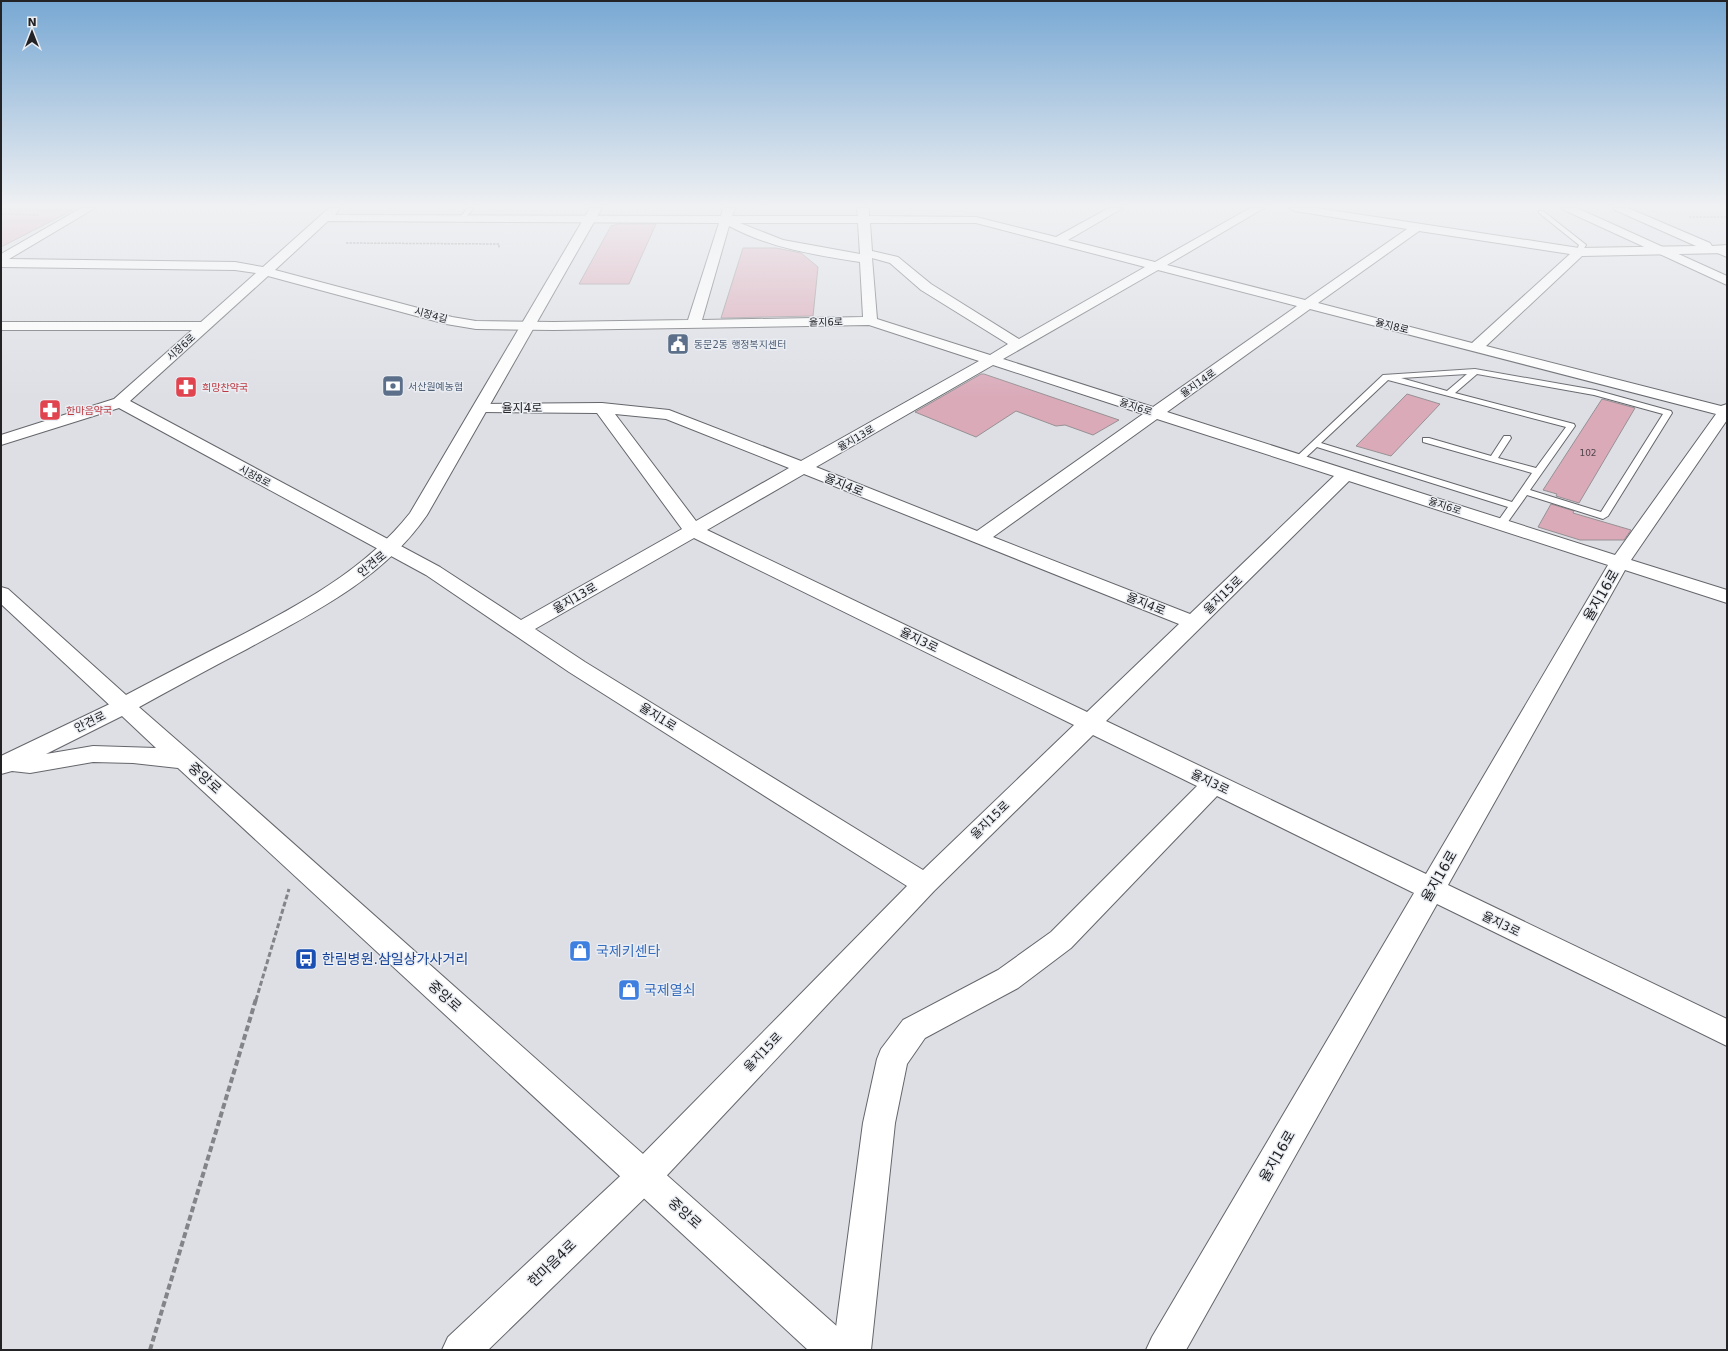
<svg xmlns="http://www.w3.org/2000/svg" width="1728" height="1351" font-family="'DejaVu Sans','Noto Sans KR',sans-serif">
	<style>
		.building { fill: #daaab9; stroke: #979193 }
		.lines { fill: none; stroke-linecap: round; stroke-linejoin: round }
		.service-casing { stroke: #64666b; stroke-width: 2 }
		.minor-casing { stroke: #64666b; stroke-width: 2 }
		.tertiary-casing { stroke: #64666b; stroke-width: 2 }
		.secondary-casing { stroke: #64666b; stroke-width: 2 }
		.path-far2 { stroke: #838488; stroke-width: 1.5; stroke-dasharray: 2.5 1; stroke-linecap: butt }
		.path-far1 { stroke: #838488; stroke-width: 3; stroke-dasharray: 5 2.5; stroke-linecap: butt }
		.path { stroke: #838488; stroke-width: 4; stroke-dasharray: 6 3; stroke-linecap: butt }
		.service { fill: #fff; fill-rule: evenodd }
		.minor { fill: #fff; fill-rule: evenodd }
		.tertiary { fill: #fff; fill-rule: evenodd }
		.secondary { fill: #fff; fill-rule: evenodd }
		.labels { text-anchor: middle; dominant-baseline: central; stroke-width: 3; stroke-linejoin: round; paint-order: stroke }
		.far-number-label { font-size: 9px; fill: #51454b }
		.far-street-label { font-size: 10px; fill: #232326; stroke: #eaedf2 }
		.far-service-label { font-size: 10px; fill: #4e5e75; stroke: #eaedf2; text-anchor: start }
		.far-health-label { font-size: 10px; fill: #be3a42; stroke: #eaedf2; text-anchor: start }
		.street-label { font-size: 12px; fill: #232326; stroke: #eaedf2 }
		.near-street-label { font-size: 14px; fill: #232326; stroke: #eaedf2 }
		.near-shop-label { font-size: 14px; fill: #366cbe; stroke: #eaedf2; text-anchor: start }
		.near-transit-label { font-size: 14px; fill: #164399; stroke: #eaedf2; text-anchor: start }
	</style>
	<rect width="100%" height="100%" fill="#dddfe5"/>
	<!-- building -->
	<path class="building" d="M2,208L73,210L1,247Z
		M618,224H656L629,284H579L611,226Z
		M743,248H776L801,253L818,267L813,316L721,318Z
		M981,374H984L1119,420L1093,435L1065,425L1056,426L1016,411L976,437L915,412Z
		M1407,394L1440,404L1391,456L1356,446Z
		M1602,399L1635,408L1579,503L1556,496L1557,494L1543,490Z
		M1551,504L1574,511L1573,513L1631,530L1624,540H1580L1538,527Z"/>
	<g class="lines">
		<!-- service casing -->
		<g class="service-casing">
			<path id="service" d="M468,208H474L464,219H460V217Z
				M1539,211H1543L1585,244L1586,245L1581,253L1576,252L1579,245L1539,213Z
				M1710,246L1727,253V257L1708,249V247Z
				M1475,369L1595,390L1671,411L1672,413L1608,516L1603,519L1527,495L1505,526L1501,527L1496,524L1508,507L1317,447L1302,461L1299,462L1294,459L1383,375ZM1467,374L1447,391L1401,378ZM1477,374L1594,395L1663,414L1601,512L1530,490L1575,426L1574,424L1455,393ZM1388,380L1566,427L1536,468L1498,458L1511,438L1510,436H1504L1491,456L1429,438H1423V442L1532,473L1512,502L1321,443Z"/>
		</g>
		<!-- minor casing -->
		<g class="minor-casing">
			<path id="minor" d="M81,208H95L9,259L235,262L263,267L329,208H340L335,215L721,216L723,208H735L732,216H858L857,208H869V216L976,217L1056,237L1109,208H1123L1068,240L1155,262L1250,208H1264L1167,265L1305,300L1407,229L1295,211L1289,208H1317L1579,248L1696,246L1615,210L1613,208H1628L1710,243L1712,246L1727,245V253L1582,256L1486,346L1721,406L1727,404V420L1631,560L1727,590V603L1625,570L1448,885L1727,1019V1046L1437,904L1186,1350H1146L1152,1337L1414,893L1217,796L1071,948L1018,988L925,1038L907,1064L895,1123L871,1350H833L863,1123L877,1059L881,1049L903,1020L998,970L1051,932L1197,786L1093,735L934,891L656,1187L488,1350H442L448,1337L632,1165L907,886L569,672L426,575L119,408L1,445V435L114,399L192,330H1V322H201L256,273L235,270L1,267V254ZM328,221L719,223L688,320L554,322L476,321L452,317L275,270ZM740,223H858L860,254L783,240ZM870,223H976L1145,267L1019,339L931,284L898,257L872,251ZM729,226C770,248 815,255 860,262L863,317L702,320ZM1419,231L1570,254L1472,343L1318,303ZM872,258L890,263L921,290L1008,344L990,355L877,319ZM1158,270L1297,306L1153,407L1003,359ZM268,276L446,324L476,329L554,330L869,325L979,361L801,461L669,410L602,403L476,404L474,407L476,410L482,412L597,413L682,529L521,620L440,567L130,401ZM1310,309L1716,414L1615,555L1167,412ZM993,365L1143,414L977,531L816,467ZM615,414L666,419L789,468L696,521ZM1157,419L1334,476L1190,614L993,537ZM804,474L1179,624L1087,712L707,530ZM1349,481L1608,565L1426,874L1106,721ZM694,538L1074,725L923,870L585,662L535,629Z"/>
		</g>
		<!-- tertiary casing -->
		<g class="tertiary-casing">
			<path id="tertiary" d="M590,208H602L427,515C383,579 313,613 247,649C208,669 170,690 132,711L124,713L116,711L1,604V587L8,589L126,695C162,676 198,657 234,639C299,605 364,571 410,513Z
				M1562,208H1577L1727,276V285L1564,210Z"/>
		</g>
		<!-- secondary casing -->
		<g class="secondary-casing">
			<path id="secondary" d="M124,699L132,701L195,756L849,1337L855,1350H808L178,768L133,763L93,762L30,773L12,771L1,774V756L116,701ZM122,716L156,748L93,746L46,754Z"/>
		</g>
		<!-- path-far2 -->
		<path class="path-far2" d="M1,214L39,215
			M1689,217H1727
			M346,243L499,244V248"/>
		<!-- path-far1 -->
		<path class="path-far1" d="M256,1000L289,889"/>
		<!-- path -->
		<path class="path" d="M150,1350L256,999"/>
		<!-- service -->
		<use href="#service" class="service"/>
		<!-- minor -->
		<use href="#minor" class="minor"/>
		<!-- tertiary -->
		<use href="#tertiary" class="tertiary"/>
		<!-- secondary -->
		<use href="#secondary" class="secondary"/>
	</g>
	<!-- sky -->
	<linearGradient id="sky" x2="0" y2="1"><stop stop-color="#78a8d3"/><stop offset="0.52" stop-color="#f0f1f3"/><stop offset="1" stop-color="#f0f1f3" stop-opacity="0"/></linearGradient>
	<rect width="1728" height="397" fill="url(#sky)"/>
	<!-- icons -->
	<defs>
		<g id="civic-square" transform="scale(1.15)"><rect x="-9" y="-9" width="18" height="18" rx="4" fill="#5c6f8a" stroke="#eaedf2"/><path d="M-.6-6.5H3V-4.5H.6V-3L4-1V1h2V6H-6V1h2V-1L-.6-3ZM-1.2 2.5V6h2.4V2.5Z" fill="#fff"/></g>
		<g id="bank-square" transform="scale(1.15)"><rect x="-9" y="-9" width="18" height="18" rx="4" fill="#5c6f8a" stroke="#eaedf2"/><path d="M-6-4H6V4H-6ZM0-2.3a2.3 2.3 0 1 0 0 4.6a2.3 2.3 0 1 0 0-4.6Z" fill="#fff"/></g>
		<g id="pharmacy-square" transform="scale(1.15)"><rect x="-9" y="-9" width="18" height="18" rx="4" fill="#e0444e" stroke="#eaedf2"/><path d="M-2-6h4v4h4v4h-4v4h-4v-4h-4v-4h4Z" fill="#fff"/></g>
		<g id="shop-square" transform="scale(1.15)"><rect x="-9" y="-9" width="18" height="18" rx="4" fill="#3f7fe0" stroke="#eaedf2"/><path d="M-5-2.5h2.3a2.7 3.5 0 0 1 5.4 0H5L5.5 6h-11ZM-1.5-2.5h3a1.5 2.3 0 0 0-3 0Z" fill="#fff"/></g>
		<g id="bus-square" transform="scale(1.15)"><rect x="-9" y="-9" width="18" height="18" rx="4" fill="#1a4fb4" stroke="#eaedf2"/><path d="M-5-6H5V4H4V6H2V4H-2V6H-4V4H-5ZM-3.5-4V0h7V-4ZM-3.5 1.2v1.5H-2V1.2ZM2 1.2v1.5H3.5V1.2Z" fill="#fff"/></g>
	</defs>
	<g fill-rule="evenodd">
		<use href="#civic-square" x="678" y="344"/>
		<use href="#bank-square" x="393" y="386"/>
		<use href="#pharmacy-square" x="186" y="387"/>
		<use href="#pharmacy-square" x="50" y="410"/>
		<use href="#shop-square" x="580" y="951"/>
		<use href="#bus-square" x="306" y="959"/>
		<use href="#shop-square" x="629" y="990"/>
	</g>
	<g class="labels">
		<!-- far-number labels -->
		<g class="far-number-label">
			<text x="1588" y="453">102</text>
		</g>
		<!-- far-street labels -->
		<g class="far-street-label">
			<text transform="translate(431 315) rotate(15)">시장4길</text>
			<text transform="translate(826 322) rotate(-1)">율지6로</text>
			<text transform="translate(1392 326) rotate(14)">율지8로</text>
			<text transform="translate(181 347) rotate(-42)">시장6로</text>
			<text transform="translate(1198 383) rotate(-35)">율지14로</text>
			<text transform="translate(1136 407) rotate(18)">율지6로</text>
			<text transform="translate(856 438) rotate(-30)">율지13로</text>
			<text transform="translate(255 476) rotate(28)">시장8로</text>
			<text transform="translate(1445 506) rotate(18)">율지6로</text>
		</g>
		<!-- far-service labels -->
		<g class="far-service-label">
			<text x="694" y="344">동문2동 행정복지센터</text>
			<text x="408" y="386">서산원예농협</text>
		</g>
		<!-- far-health labels -->
		<g class="far-health-label">
			<text x="202" y="387">희망찬약국</text>
			<text x="66" y="410">한마음약국</text>
		</g>
		<!-- street labels -->
		<g class="street-label">
			<text x="522" y="408">율지4로</text>
			<text transform="translate(844 485) rotate(22)">율지4로</text>
			<text transform="translate(372 564) rotate(-39)">안견로</text>
			<text transform="translate(1223 595) rotate(-44)">율지15로</text>
			<text transform="translate(575 598) rotate(-30)">율지13로</text>
			<text transform="translate(1146 604) rotate(22)">율지4로</text>
			<text transform="translate(919 640) rotate(26)">율지3로</text>
			<text transform="translate(658 717) rotate(32)">율지1로</text>
			<text transform="translate(90 722) rotate(-26)">안견로</text>
			<text transform="translate(1210 782) rotate(26)">율지3로</text>
			<text transform="translate(990 820) rotate(-44)">율지15로</text>
			<text transform="translate(1501 924) rotate(26)">율지3로</text>
			<text transform="translate(763 1052) rotate(-46)">율지15로</text>
		</g>
		<!-- near-street labels -->
		<g class="near-street-label">
			<text transform="translate(1601 595) rotate(-60)">율지16로</text>
			<text transform="translate(205 778) rotate(42)">중앙로</text>
			<text transform="translate(1439 876) rotate(-60)">율지16로</text>
			<text transform="translate(445 996) rotate(42)">중앙로</text>
			<text transform="translate(1277 1156) rotate(-60)">율지16로</text>
			<text transform="translate(685 1213) rotate(42)">중앙로</text>
			<text transform="translate(552 1263) rotate(-44)">한마음4로</text>
		</g>
		<!-- near-shop labels -->
		<g class="near-shop-label">
			<text x="596" y="951">국제키센타</text>
			<text x="644" y="990">국제열쇠</text>
		</g>
		<!-- near-transit labels -->
		<g class="near-transit-label">
			<text x="322" y="959">한림병원.삼일상가사거리</text>
		</g>
	</g>
	<!-- border -->
	<rect width="1728" height="1351" fill="none" stroke="#232326" stroke-width="4"/>
	<!-- north arrow -->
	<g transform="translate(32 32)" stroke="#eaedf2" stroke-width="3" paint-order="stroke">
	<path d="M0-3L7 15L0 10L-7 15Z" fill="#232326"/>
	<text y="-6" font-size="11" font-weight="bold" text-anchor="middle" fill="#232326">N</text>
	</g>
</svg>
